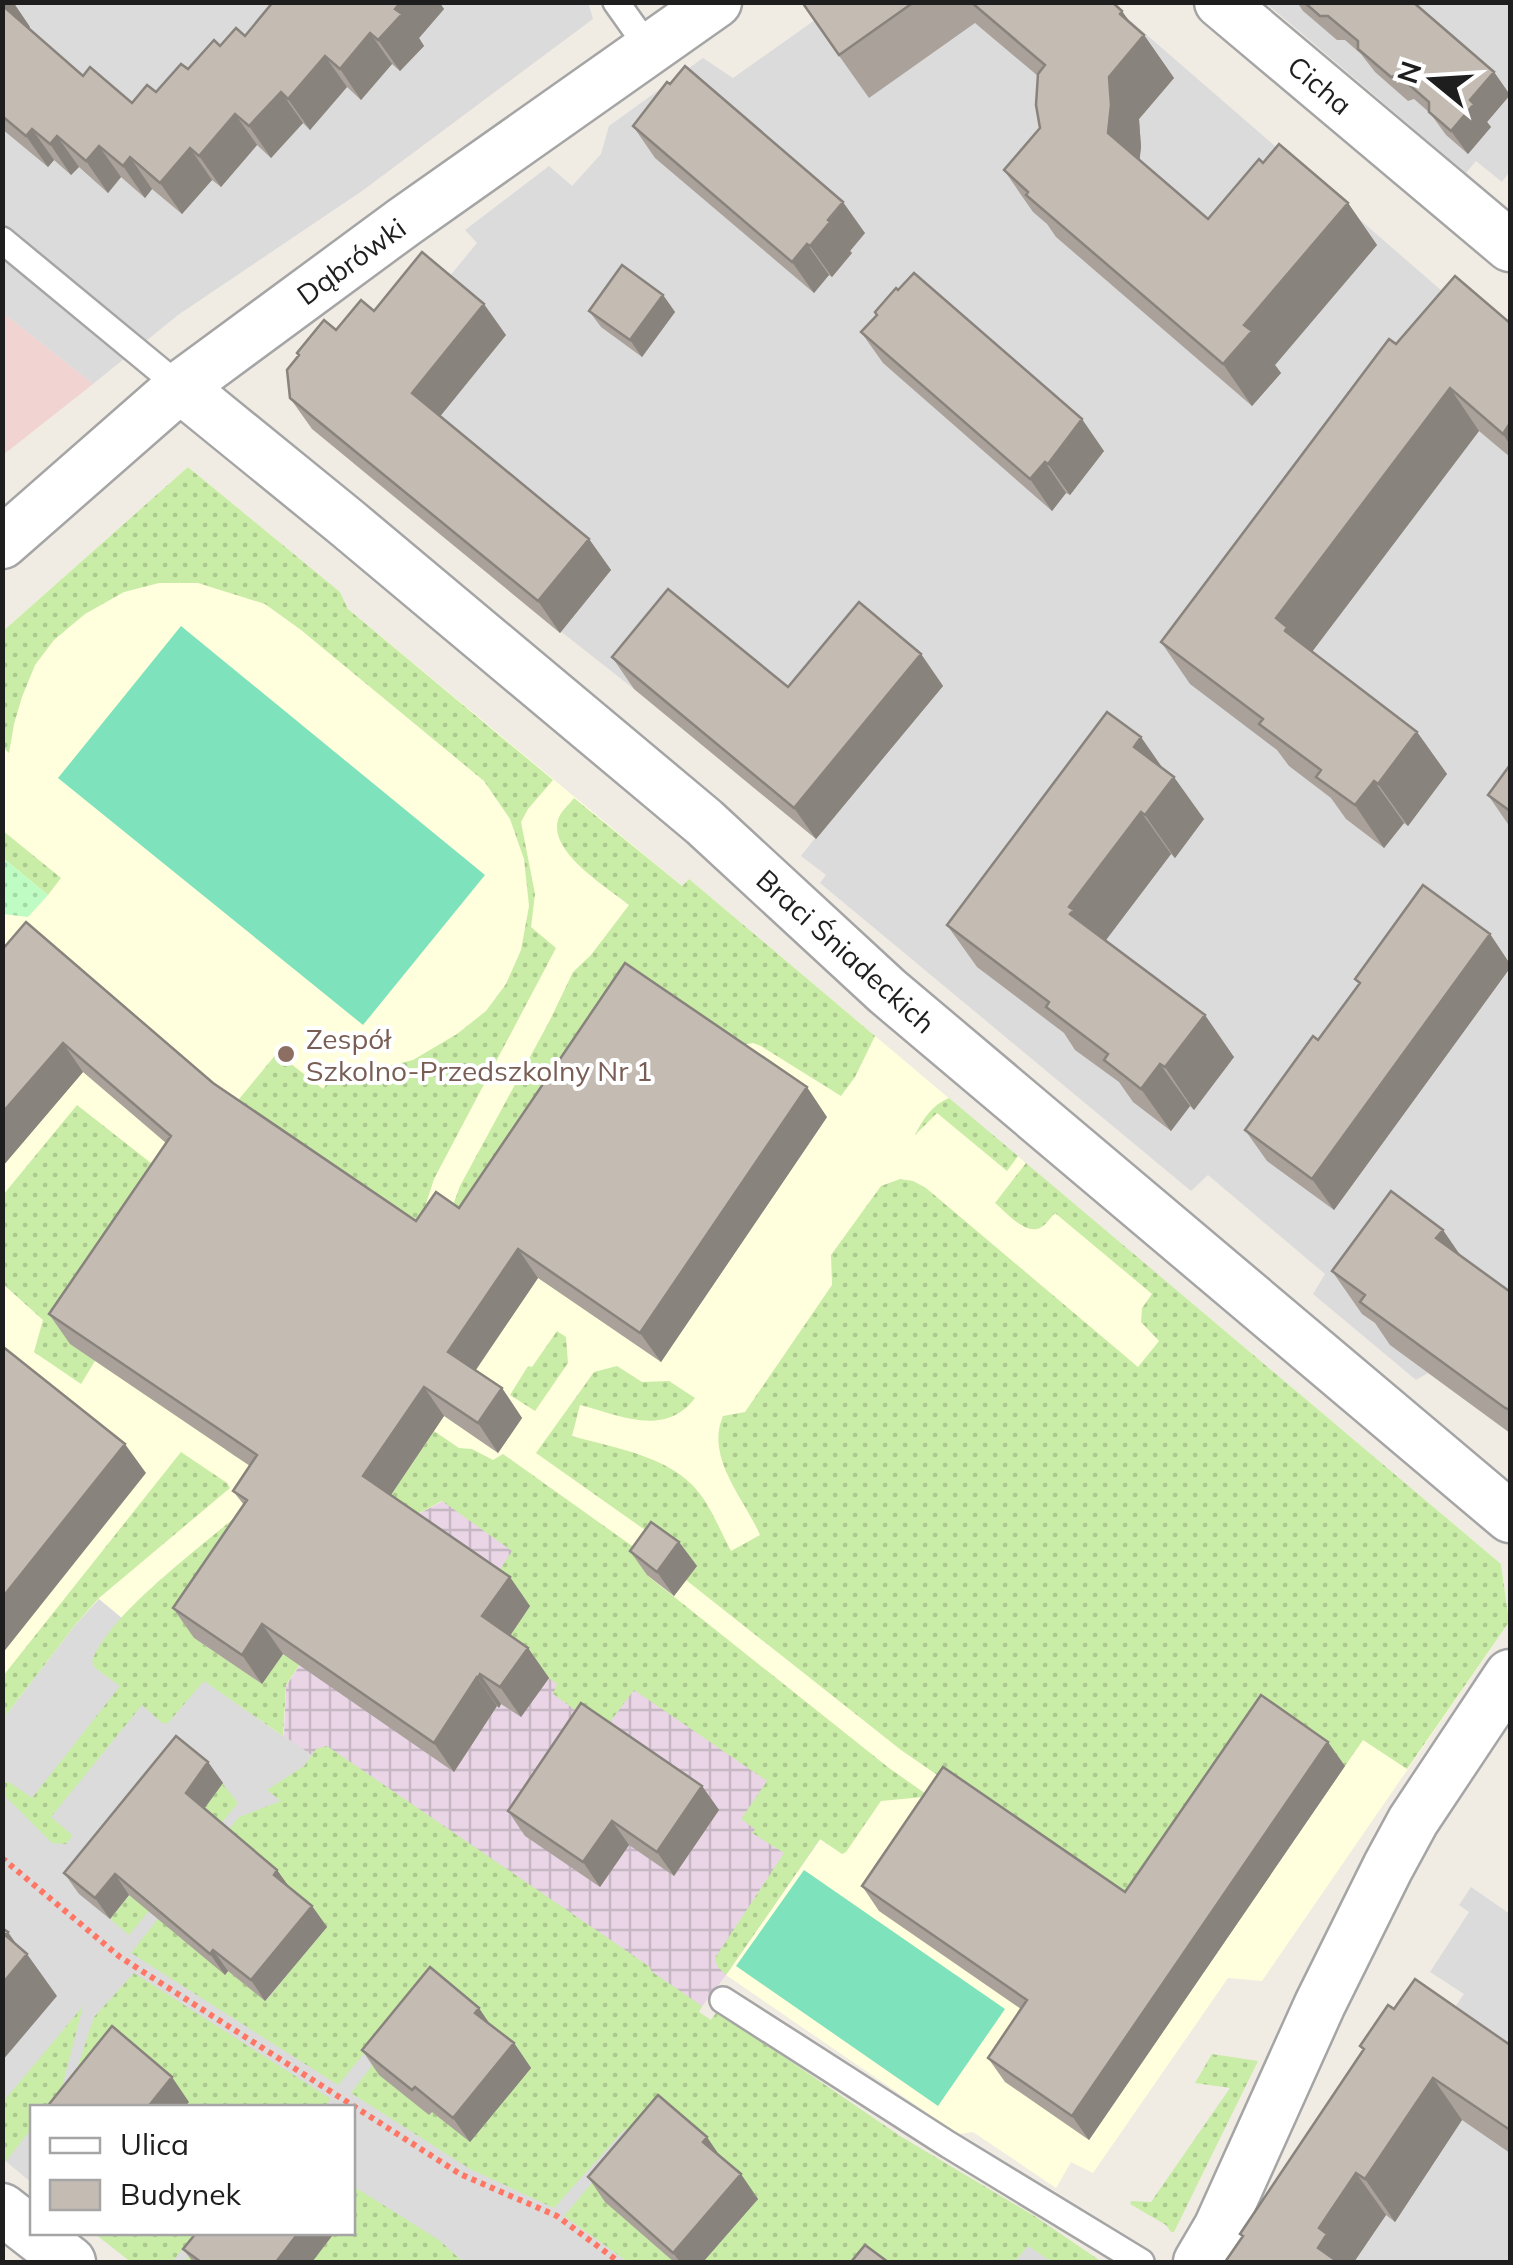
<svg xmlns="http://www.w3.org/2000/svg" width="1513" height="2265" font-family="Mulish,sans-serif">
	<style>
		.residential { fill: #dcdbdb }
		.commercial { fill: #f1d3d2 }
		.industrial { fill: url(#industrial-grid) }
		.education { fill: #ffd }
		.grass { fill: url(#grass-dots) }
		.park { fill: url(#park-dots) }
		.pitch { fill: #7ee3bc }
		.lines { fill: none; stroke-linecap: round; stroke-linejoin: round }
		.lane-casing { stroke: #a5a5a5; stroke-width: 30 }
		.street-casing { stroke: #a5a5a5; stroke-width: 55 }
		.path { stroke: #ff7665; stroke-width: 6; stroke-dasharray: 5 5; stroke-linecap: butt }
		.lane { stroke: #fff; stroke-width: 25 }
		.street { stroke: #fff; stroke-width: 50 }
		.wall { fill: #a9a19a }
		.shaded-wall { fill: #89837d }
		.building { fill: #c4bbb3; stroke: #89837d; stroke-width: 2.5 }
		.education-dot { fill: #8d6e63; stroke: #fff; stroke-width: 4 }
		.labels { text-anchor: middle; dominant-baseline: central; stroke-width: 8; stroke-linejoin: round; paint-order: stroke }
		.street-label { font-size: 28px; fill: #1e1e1e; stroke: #fff }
		.education-label { font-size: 28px; fill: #785e54; stroke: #fff; text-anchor: start }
	</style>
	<defs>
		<pattern id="industrial-grid" width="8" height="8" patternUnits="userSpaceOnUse" patternTransform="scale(2.5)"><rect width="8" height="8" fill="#e9d5e5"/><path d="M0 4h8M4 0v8" fill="none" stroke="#c7b6c4"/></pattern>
		<pattern id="grass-dots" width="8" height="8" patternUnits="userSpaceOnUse" patternTransform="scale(2.5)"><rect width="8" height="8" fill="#c9eca7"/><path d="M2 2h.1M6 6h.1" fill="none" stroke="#acca8f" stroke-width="1.8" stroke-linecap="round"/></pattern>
		<pattern id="park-dots" width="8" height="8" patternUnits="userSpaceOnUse" patternTransform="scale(2.5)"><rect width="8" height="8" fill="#befcc3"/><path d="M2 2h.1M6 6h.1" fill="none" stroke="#a3d8a7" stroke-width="1.8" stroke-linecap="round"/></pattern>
	</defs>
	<rect width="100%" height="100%" fill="#f0ece4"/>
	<!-- residential -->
	<path class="residential" d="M588,2L593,19L362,191L178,315L93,384L3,313L2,3Z
		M839,3H1110L1465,311L1510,340V1433L1428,1373L1416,1380L1313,1294L1325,1274L1208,1175L1191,1191L820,883L826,875L801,856L815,838L634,689L512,593L505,582L502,585L425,522L428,518L418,510L415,514L353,463L396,341L477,243L465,230L549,166L572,186L601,154L609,126L703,58L733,78Z
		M1266,3H1510V171L1502,182L1476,161L1466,173Z
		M99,1598L163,1652L1052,2262H131L94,2233L352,2232V2108H32V2183L3,2159L2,1719L75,1625Z
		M1471,1887L1510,1914V2262H1293L1445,2021L1464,1994L1430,1972L1469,1912L1459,1905Z"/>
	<!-- commercial -->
	<path class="commercial" d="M3,313L93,384L3,455Z"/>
	<!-- industrial -->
	<path class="industrial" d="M477,1483L644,1610L833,1820L726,1975L694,2017L284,1736L286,1686L391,1528Z"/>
	<!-- education -->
	<path class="education" d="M188,467L340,592L348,609L682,886L689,879L1501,1564L1509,1622L1262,1981L1228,1978L1093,2173L1071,2162L1056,2188L973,2132L958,2134L726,1975L833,1821L644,1610L477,1483L391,1528L286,1685L283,1736L163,1652L99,1599L75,1625L3,1719L2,632Z"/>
	<!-- grass -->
	<path class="grass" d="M188,467L340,592L348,609L553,780L528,809L521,822L535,894L531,927L556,948L434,1179L418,1229L252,1467L226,1450L385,1216L230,1110L277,1053L323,1089L339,1066L361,1072L413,1060L457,1034L486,1011L506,984L521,950L529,906L524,859L510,819L484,781L301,630L265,604L198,583H159L124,592L85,614L54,640L35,665L22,697L14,724L9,753L3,747L2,632Z
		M574,798L682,886L689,879L875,1036L855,1077L841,1096L761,1046L753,1043L742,1045L479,1238L449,1216L460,1186L550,1020L573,972L591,955L629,905C607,887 545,850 559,817C562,810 570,804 574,798Z
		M2,830L61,878L48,895L3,858Z
		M949,1098L1018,1156L1007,1171L937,1113L915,1135C923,1119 932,1105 949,1098Z
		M77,1105L179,1185L95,1361L81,1384L34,1352L43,1320L3,1284V1195Z
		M1026,1163L1501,1564L1509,1622L1407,1769L1363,1740L1345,1766L1113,1959L1110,1894L901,1750L686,1580L696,1566L536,1453L594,1372L617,1366L642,1382L669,1381L695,1398C665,1438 619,1415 580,1405L572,1436C618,1449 678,1457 705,1501C715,1517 722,1534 731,1551L760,1535C744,1498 705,1458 723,1416L745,1412L832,1285L831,1255L881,1186L900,1179L913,1181L926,1188L1138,1367L1159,1341L1141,1322L1142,1308L1152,1294L1055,1213C1050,1218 1044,1228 1037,1229C1022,1232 1005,1211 995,1203Z
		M557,1331L566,1337L568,1363L535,1411L510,1395L528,1366L532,1367Z
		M434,1431L459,1448L472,1449L493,1460L503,1454L656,1563L648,1576L889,1768L926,1794L923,1797L881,1801L846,1852L842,1854L820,1839L726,1975L717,1966L715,1958L784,1853L752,1833L755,1829L741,1819L767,1781L634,1690L607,1726L593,1723L553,1694L557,1684L503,1646L493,1580L512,1551L442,1501L391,1528L286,1685L283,1736L204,1681L168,1723H162L142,1705L51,1817L71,1834V1838L66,1844L52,1843L3,1794L2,1783L9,1782L32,1798L120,1686L95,1668L92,1661C110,1613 200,1548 240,1513L194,1638L262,1684Z
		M181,1452L227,1483L230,1488L99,1598L75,1625L3,1719V1676Z
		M327,1746L650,1967L651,1971L702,2006L699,2012L711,2020L717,2011L900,2136L1036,2217L1102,2262H1052L1028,2246L1015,2262H703L648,2151L625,2129L554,2208L470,2169L351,2093L398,2032L428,2114L435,2109L396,2015L338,2085L131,1953L183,1887L224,1974L231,1967L266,2001L284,1979L282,1976L308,1949L326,1927L198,1868L239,1817L281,1801L267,1790L304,1766L316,1749Z
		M222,1783L238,1803L129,1935L110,1919Z
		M134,1973L331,2099L324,2107H184L188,2101L73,2081L94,2017Z
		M83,2006L60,2095L49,2107L32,2108V2128L6,2161L3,2159V2102Z
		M1212,2054L1258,2061L1174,2232H1171L1166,2225L1130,2204L1131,2201L1151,2202L1230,2088L1195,2083Z
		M613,2158L683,2262H628L564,2216Z
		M353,2186L439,2240L463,2262H184L208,2233L352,2232Z
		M94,2233H196L172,2262H131Z"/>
	<!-- park -->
	<path class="park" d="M3,858L48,895L28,917L3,914Z"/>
	<!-- pitch -->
	<path class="pitch" d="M181,626L485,875L363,1025L58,778Z
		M804,1870L1005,2009L938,2106L736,1966Z"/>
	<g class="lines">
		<!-- lane casing -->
		<g class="lane-casing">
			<path id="lane" d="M616,2L650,50
				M2,240L180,387
				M723,2000L949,2145L1141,2262"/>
		</g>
		<!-- street casing -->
		<g class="street-casing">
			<path id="street" d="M1220,2L1510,246
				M180,387L347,523L704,822L887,991L1510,1517
				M2,543L180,387L404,222L716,2
				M2,2209L70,2262
				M1199,2262L1219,2228L1320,2004L1388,1867L1413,1821L1510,1675"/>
		</g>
		<!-- path -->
		<path class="path" d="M2,1858L120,1957L460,2174L557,2216L619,2262"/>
		<!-- lane -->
		<use href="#lane" class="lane"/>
		<!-- street -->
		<use href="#street" class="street"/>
	</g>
	<!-- wall -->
	<path class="wall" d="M2,2H13L30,27L28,28L83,76L132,103L156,92L220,46L245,36L273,2H439L444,9L419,38L424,46L400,71L392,64L361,100L347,87L310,130L303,123L271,158L257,145L221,187L212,180L182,214L152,189L145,198L121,177L108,193L79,167L71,175L54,160L48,167L2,129Z
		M801,2H1112L1131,24L1144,35L1174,78L1139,119L1141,147L1139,160L1208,219L1263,163L1348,203L1377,245L1275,365L1281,373L1252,406L1056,237L1047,224L1033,212L1004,170L1040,128L1038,76L975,23L869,98Z
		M1297,2H1413L1494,72L1510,95L1487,122L1491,127L1468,154L1446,135L1430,113L1414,99L1408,101L1375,72L1361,54L1345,40H1337L1303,11Z
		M633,126L865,233L850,251L852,253L832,277L829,275L814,293L655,158Z
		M663,295L675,312L642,357L601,327L589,311Z
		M374,311L506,335L440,416L589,539L611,570L560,633L312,429L290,398L336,330Z
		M1510,323V457L1479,431L1312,652L1417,732L1447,774L1408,826L1404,823L1384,848L1346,819L1331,798L1289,766L1277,750L1190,684L1161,642L1396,344Z
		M861,332L1104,451L1070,495L1066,493L1052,511L883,363Z
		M921,654L943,686L816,839L634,689L612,657L788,687Z
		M1510,765V827L1488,795Z
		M1163,768L1204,819L1175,858L1171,854L1105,941L1234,1057L1194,1110L1190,1106L1171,1131L1133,1102L1119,1082L1075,1050L1064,1033L977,967L947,925Z
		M1490,934L1510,964V968L1334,1210L1267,1161L1245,1130L1318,1040L1359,984L1355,979Z
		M2,950L213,1083L416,1221L459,1208L827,1117L661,1362L538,1278L476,1370L502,1388L522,1418L498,1453L444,1416L391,1495L530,1606L510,1636L528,1648L549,1678L521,1717L501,1704L499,1708L497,1706L454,1772L283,1654L262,1684L194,1638L173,1608L244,1505L233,1491L250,1466L70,1344L49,1314L166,1143L83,1072L2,1167Z
		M1461,1256L1509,1291L1510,1288V1433L1390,1345L1375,1323L1362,1314L1332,1271Z
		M679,1542L697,1566L674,1596L647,1575L630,1551Z
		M208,1762L223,1783L204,1809L277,1870L289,1887L312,1906L327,1927L265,2001L228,1971L225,1975L129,1895L110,1919L79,1894L64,1873Z
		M1345,1766L1089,2140L1005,2082L988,2058L1021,2009L879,1911L862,1886L1125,1892Z
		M702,1786L719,1810L674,1876L629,1845L600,1887L525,1836L508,1811Z
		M1394,2009L1510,2045V2153L1462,2120L1395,2222L1386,2215L1354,2262H1225L1242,2238L1240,2234L1363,2050L1360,2046Z
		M492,2026L514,2043L531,2068L470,2142L432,2112L429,2115L379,2075L362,2050Z
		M720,2156L758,2199L703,2262H674L605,2202L588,2177Z
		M335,2232L312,2262H193L183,2249Z"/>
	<!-- shaded-wall -->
	<path class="shaded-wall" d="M2,2H13L30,27L23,35L2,6Z
		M401,2H439L444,9L419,38L424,46L400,71L378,40L395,9Z
		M1122,11L1142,39L1144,35L1174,78L1139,119L1141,147L1138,175L1108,133L1109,77L1120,14Z
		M370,33L392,64L361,100L340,69Z
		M325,56L347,87L310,130L288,99Z
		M1494,72L1510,95L1487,122L1491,127L1468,154L1451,131L1470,100Z
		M281,92L303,123L271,158L249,126Z
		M235,114L257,145L221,187L199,156Z
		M32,129L54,160L48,167L26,136Z
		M57,136L79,167L71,175L50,144Z
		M99,146L121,177L108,193L86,161Z
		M190,148L212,180L182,214L160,183Z
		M130,157L152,189L145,198L123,166Z
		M843,202L865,233L850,251L852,253L832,277L810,246Z
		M1348,203L1377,245L1275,365L1281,373L1252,406L1223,364L1244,325Z
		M807,244L829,275L814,293L792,262Z
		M663,295L675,312L642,357L630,340Z
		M484,304L506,335L434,424L412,393Z
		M1450,388L1479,431L1308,657L1314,673L1276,618Z
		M1082,419L1104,451L1070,495L1048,464Z
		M1510,423V445L1503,434Z
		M1045,462L1066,493L1052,511L1030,479Z
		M589,539L611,570L560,633L538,601Z
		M921,654L943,686L816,839L794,808Z
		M1417,732L1447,774L1408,826L1378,784Z
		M1141,737L1171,780L1134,747Z
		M1174,777L1204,819L1175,858L1145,815Z
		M1374,781L1404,823L1384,848L1355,805Z
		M1141,812L1171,854L1100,948L1070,914L1069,907Z
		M1490,934L1510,964V968L1334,1210L1312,1179Z
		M1205,1015L1234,1057L1194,1110L1165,1067Z
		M63,1043L83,1072L2,1167V1113Z
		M1160,1064L1190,1106L1171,1131L1141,1089Z
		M807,1087L827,1117L661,1362L640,1333Z
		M1443,1230L1472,1272L1436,1238Z
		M518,1249L538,1278L468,1381L448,1352Z
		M424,1387L444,1416L384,1505L363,1476Z
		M502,1388L522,1418L498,1453L478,1423Z
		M125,1444L146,1473L2,1654V1598Z
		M679,1542L697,1566L674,1596L657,1572Z
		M510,1577L530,1606L503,1646L482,1616Z
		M262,1624L283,1654L262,1684L242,1655Z
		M528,1648L549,1678L521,1717L500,1687Z
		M480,1674L501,1704L499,1708L478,1678Z
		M477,1677L497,1706L454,1772L434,1743Z
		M1328,1742L1345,1766L1089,2140L1072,2116Z
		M208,1762L223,1783L200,1814L186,1793Z
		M702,1786L719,1810L674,1876L657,1852Z
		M612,1821L629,1845L600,1887L583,1862Z
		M277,1870L292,1891L274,1875Z
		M115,1874L129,1895L110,1919L95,1898Z
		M312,1906L327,1927L265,2001L251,1980Z
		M8,1932L25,1957L27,1954L57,1996L2,2061V1983L5,1935Z
		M213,1950L228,1971L225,1975L210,1954Z
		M479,2008L496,2033L475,2013Z
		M514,2043L531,2068L470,2142L453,2118Z
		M172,2077L189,2102L184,2108H147Z
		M1433,2078L1462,2120L1395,2222L1365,2179Z
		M707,2137L724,2162L703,2142Z
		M1356,2173L1386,2215L1354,2262H1328L1318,2248L1319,2228Z
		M741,2174L758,2199L703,2262H680L673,2253Z
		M299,2232H335L312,2262H276Z"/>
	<!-- building -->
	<path class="building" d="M273,2H401L395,9L402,14L378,40L370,33L340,69L325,56L288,99L281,92L249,126L235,114L199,156L190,148L160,183L130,157L123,166L99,146L86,161L57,136L50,144L32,129L26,136L2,116V5L83,76L90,67L132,103L147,85L156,92L181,64L188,69L214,40L220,46L236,28L245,36Z
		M802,2H914L839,55Z
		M971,2H1112L1122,11L1120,14L1144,35L1109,77L1111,105L1108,133L1208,219L1259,159L1263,163L1279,144L1348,203L1244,325L1252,331L1223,364L1026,195L1028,192L1004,170L1040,128L1036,105L1038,74L1045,65Z
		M1413,2L1494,72L1470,100L1474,104L1451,131L1429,112V102L1414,89L1398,75L1391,77L1358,49V41L1328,16H1320L1304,2Z
		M685,66L843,202L828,220L830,222L810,246L807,244L792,262L633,126L667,82L670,84Z
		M422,252L484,304L412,393L589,539L538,601L290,398L287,370L299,355L297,353L324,320L336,330L361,300L374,311Z
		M622,265L663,295L630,340L589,311Z
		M914,273L1082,419L1048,464L1045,462L1030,479L861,332L877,315L875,312L896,288L898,290Z
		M1455,276L1510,323V423L1503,434L1450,388L1276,618L1287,627L1285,631L1417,732L1378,784L1374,781L1355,805L1316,777L1321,770L1259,724L1263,719L1161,642L1389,339L1396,344Z
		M668,589L788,687L859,602L921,654L794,808L612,657Z
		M1107,712L1141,737L1134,747L1174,777L1145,815L1141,812L1069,907L1074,910L1070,914L1205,1015L1165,1067L1160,1064L1141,1089L1104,1060L1108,1054L1046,1007L1049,1002L947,925Z
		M1510,765V811L1488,795Z
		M1423,885L1490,934L1312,1179L1245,1130L1313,1036L1318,1040L1360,983L1355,979Z
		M26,922L213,1083L416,1221L436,1192L459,1208L625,963L807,1087L640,1333L518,1249L448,1352L502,1388L478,1423L424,1387L363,1476L510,1577L482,1616L528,1648L500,1687L480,1674L478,1678L477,1677L434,1743L262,1624L242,1655L173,1608L247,1500L233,1491L257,1455L49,1314L171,1136L63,1043L2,1113V950Z
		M1391,1191L1443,1230L1436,1238L1509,1291L1510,1288V1410L1505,1408L1360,1302L1365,1295L1332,1271Z
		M2,1346L125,1444L2,1598Z
		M651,1522L679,1542L657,1572L630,1551Z
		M1261,1695L1328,1742L1072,2116L988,2058L1027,2000L862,1886L943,1767L1125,1892Z
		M581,1703L702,1786L657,1852L612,1821L583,1862L508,1811Z
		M176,1736L208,1762L186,1793L277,1870L274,1875L312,1906L251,1980L213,1950L210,1954L115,1874L95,1898L64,1873Z
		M2,1928L8,1932L5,1935L27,1954L2,1984Z
		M430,1967L479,2008L475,2013L514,2043L453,2118L415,2087L412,2090L362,2050Z
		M1415,1979L1510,2045V2130L1433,2078L1365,2179L1356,2173L1319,2228L1327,2234L1318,2248L1338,2262H1225L1243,2236L1240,2234L1364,2049L1360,2046L1388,2005L1394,2009Z
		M112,2026L172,2077L147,2108H46Z
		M658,2095L707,2137L703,2142L741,2174L673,2253L588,2177Z
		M197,2232H299L276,2262H201L183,2249Z
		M865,2245L888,2262H851Z"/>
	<!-- markers -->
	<circle class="education-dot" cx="286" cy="1054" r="10"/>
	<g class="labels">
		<!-- street labels -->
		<g class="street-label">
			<text transform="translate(1320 85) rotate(40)">Cicha</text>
			<text transform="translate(351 261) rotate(-36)">Dąbrówki</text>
			<text transform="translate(846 951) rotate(42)">Braci Śniadeckich</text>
		</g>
		<!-- education labels -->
		<g class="education-label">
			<text x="306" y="1038">Zespół<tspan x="306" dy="32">Szkolno-Przedszkolny Nr 1</tspan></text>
		</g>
	</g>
	<!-- border -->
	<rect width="1513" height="2265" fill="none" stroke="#1e1e1e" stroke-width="10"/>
	<!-- legend -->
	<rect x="30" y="2105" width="325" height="130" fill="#ffffff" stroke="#a5a5a5" stroke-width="2.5"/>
	<rect x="50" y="2138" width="50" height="15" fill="#ffffff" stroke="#a5a5a5" stroke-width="2.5"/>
	<text x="120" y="2155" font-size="30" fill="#1e1e1e">Ulica</text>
	<rect x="50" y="2180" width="50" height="30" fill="#c4bbb3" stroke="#a5a5a5" stroke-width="2.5"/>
	<text x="120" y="2205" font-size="30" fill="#1e1e1e">Budynek</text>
	<!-- north arrow -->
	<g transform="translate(1433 80) rotate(288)" stroke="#ffffff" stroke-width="8" paint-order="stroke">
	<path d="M0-8L18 38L0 25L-18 38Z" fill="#1e1e1e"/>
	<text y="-15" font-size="28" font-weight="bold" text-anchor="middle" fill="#1e1e1e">N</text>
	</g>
</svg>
